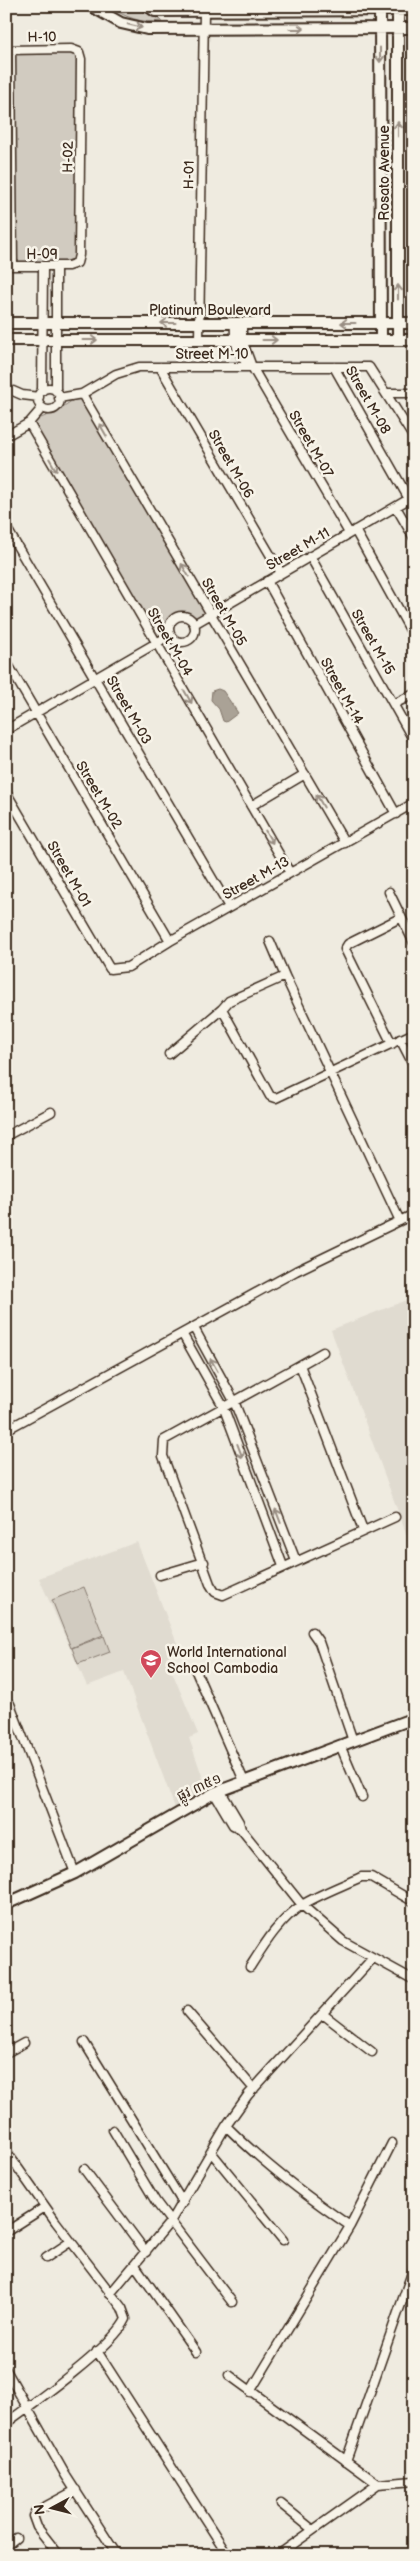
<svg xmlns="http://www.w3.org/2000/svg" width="420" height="2561" font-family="'Balsamiq Sans','Noto Sans Khmer',sans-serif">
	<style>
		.built { fill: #e0dbd0 }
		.green { fill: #d1cbc0; stroke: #867a6f }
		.water { fill: #aaa296; stroke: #7e7266 }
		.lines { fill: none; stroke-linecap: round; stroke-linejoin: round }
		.minor-casing { stroke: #3b2a1e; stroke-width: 11 }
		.tertiary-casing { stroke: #3b2a1e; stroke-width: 14 }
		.minor { stroke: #f7f3e8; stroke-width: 8 }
		.tertiary { stroke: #f7f3e8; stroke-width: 10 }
		.oneway { stroke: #998e83 }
		.labels { text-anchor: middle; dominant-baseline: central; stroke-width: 5; stroke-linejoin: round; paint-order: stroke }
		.street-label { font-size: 14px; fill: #3b2a1e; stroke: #f7f3e8 }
		.poi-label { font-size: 14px; fill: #3b2a1e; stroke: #f7f3e8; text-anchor: start }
	</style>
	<rect width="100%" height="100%" fill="#efebe0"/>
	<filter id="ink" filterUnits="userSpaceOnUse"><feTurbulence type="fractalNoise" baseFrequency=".02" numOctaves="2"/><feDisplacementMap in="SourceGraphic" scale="10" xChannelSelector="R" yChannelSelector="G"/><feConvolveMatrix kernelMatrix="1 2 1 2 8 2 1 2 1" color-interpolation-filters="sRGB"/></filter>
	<g filter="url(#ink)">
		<!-- built -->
		<path class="built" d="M414,1297V1552H413L331,1330Z
			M137,1542L180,1651L166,1657L198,1734L189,1738L207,1790L175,1808L124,1672L87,1686L39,1578Z"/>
		<!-- green -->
		<path class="green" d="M108,6H134L162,21C141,24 125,17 108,6Z
			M11,50L79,52L76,263L14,265Z
			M82,394L211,614L194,624L186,617H177L169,626L170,635L156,643L29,423L55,412Z
			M84,1587L103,1635L71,1648L52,1600Z
			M104,1636L110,1652L78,1664L72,1648Z"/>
		<!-- water -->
		<path class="water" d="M218,689L223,691L238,713L226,722L223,721L219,709L211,700L212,691Z"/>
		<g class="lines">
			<!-- minor casing -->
			<g class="minor-casing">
				<path id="minor" d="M6,50L71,49L79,52L81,59L79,255L77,263L68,266H6
					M11,50L13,266
					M235,323C234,341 236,354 250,366
					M242,323V340L252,367L349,533
					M199,340L204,11
					M160,367L281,573
					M334,367L409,499
					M6,388L22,395L39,397
					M38 399a11 11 0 1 1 22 0a11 11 0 1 1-22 0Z
					M42,391L43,267
					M56,391V266
					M387,393H414
					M82,394L345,843
					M59,398L82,394L116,374L139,367H369L414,438
					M29,423L290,873
					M6,436L29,423L42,408
					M396,507L414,538
					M6,527L229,907
					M355,530L414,637
					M310,556L414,741
					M267,581L396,814
					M169 629a13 13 0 1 1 26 0a13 13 0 1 1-26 0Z
					M194,624L414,496
					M6,661L170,941
					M394,704L414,694
					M6,730L170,635
					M6,792L110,969L128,967L170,941L414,803
					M251,806L305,774
					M389,892L414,943
					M270,941L285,976
					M222,1009L229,1001L285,976L400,1221
					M400,1039L414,1066
					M392,1044L345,949L348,944L400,918
					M169,1054L222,1009L270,1096L276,1098L414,1033
					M6,1136L51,1112
					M194,1328L234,1401L296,1561
					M183,1335L223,1406L283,1566
					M300,1365L323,1352
					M6,1430L296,1271L414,1214
					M363,1530L300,1365L164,1440L163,1456L210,1584L215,1592L223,1595L395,1517
					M160,1575L204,1562
					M312,1632L319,1642L353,1741
					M195,1669L244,1781
					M10,1704L75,1873
					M340,1745L362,1797
					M220,1790L239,1822L241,1829
					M214,1793L233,1825L241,1829L302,1905L343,1941L414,1980
					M250,1967C264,1945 279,1920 302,1905C320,1894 342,1886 361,1877H371L414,1902
					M187,2011L254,2089
					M324,2015L372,2052
					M84,2042L183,2203
					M6,2053L24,2043
					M226,2126C265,2165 306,2196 350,2226
					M113,2130L156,2202L232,2302
					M6,2151L56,2222L122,2308L126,2319C113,2347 34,2403 6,2423
					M211,2152L283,2240
					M84,2169L146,2252
					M9,2230L45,2207
					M46,2258L70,2242
					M135,2265L196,2352
					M110,2294L170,2222L226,2126L248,2095L373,1958
					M97,2351L228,2555
					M6,2370L66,2476L117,2555
					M229,2375L378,2484
					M250,2392L350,2226L392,2143
					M346,2461L414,2267
					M281,2504L313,2530
					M6,2546L16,2538
					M59,2555L37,2527L33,2516L35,2512L76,2490
					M278,2555L378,2484L414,2481"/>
			</g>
			<!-- tertiary casing -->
			<g class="tertiary-casing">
				<path id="tertiary" d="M91,6L121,23L147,29L414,28
					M148,6L155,11L414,10
					M380,6L381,340
					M398,6V340
					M6,323H414
					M6,340H414
					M6,1904L75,1873L214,1793L414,1718"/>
			</g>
			<!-- minor -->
			<use href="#minor" class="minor"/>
			<!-- tertiary -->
			<use href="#tertiary" class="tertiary"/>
		</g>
		<!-- one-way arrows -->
		<defs><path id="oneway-shaft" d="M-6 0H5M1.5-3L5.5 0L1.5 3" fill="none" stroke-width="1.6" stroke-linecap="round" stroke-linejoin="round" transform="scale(1.25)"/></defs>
		<g class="oneway">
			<use href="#oneway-shaft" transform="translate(135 26) rotate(13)"/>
			<use href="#oneway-shaft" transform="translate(297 29)"/>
			<use href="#oneway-shaft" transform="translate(380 55) rotate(90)"/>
			<use href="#oneway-shaft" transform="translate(398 129) rotate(-90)"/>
			<use href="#oneway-shaft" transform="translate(398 292) rotate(-90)"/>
			<use href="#oneway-shaft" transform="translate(168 323) rotate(180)"/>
			<use href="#oneway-shaft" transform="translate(348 323) rotate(-180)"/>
			<use href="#oneway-shaft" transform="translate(90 340)"/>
			<use href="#oneway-shaft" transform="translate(270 340)"/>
			<use href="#oneway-shaft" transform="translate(103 430) rotate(-120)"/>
			<use href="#oneway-shaft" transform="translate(53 465) rotate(60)"/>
			<use href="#oneway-shaft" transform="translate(185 570) rotate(-120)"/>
			<use href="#oneway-shaft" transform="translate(188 697) rotate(60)"/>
			<use href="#oneway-shaft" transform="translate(320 801) rotate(-120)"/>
			<use href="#oneway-shaft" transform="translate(269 837) rotate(60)"/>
			<use href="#oneway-shaft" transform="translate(214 1365) rotate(-119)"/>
			<use href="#oneway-shaft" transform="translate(240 1451) rotate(69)"/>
			<use href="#oneway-shaft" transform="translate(278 1516) rotate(-111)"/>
		</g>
	</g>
	<!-- icons -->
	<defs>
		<g id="school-pin" transform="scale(1.125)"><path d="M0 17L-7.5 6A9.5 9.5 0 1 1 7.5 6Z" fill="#d1495b" stroke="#f7f3e8"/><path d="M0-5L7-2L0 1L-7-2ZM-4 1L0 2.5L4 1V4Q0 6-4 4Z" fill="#fff"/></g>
	</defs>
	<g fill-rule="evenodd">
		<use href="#school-pin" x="151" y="1660"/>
	</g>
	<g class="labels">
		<!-- street labels -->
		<g class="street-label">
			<text transform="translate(42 37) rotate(-1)">H-10</text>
			<text transform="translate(68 157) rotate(-89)">H-02</text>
			<text transform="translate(384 173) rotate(-90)">Rosato Avenue</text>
			<text transform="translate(189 175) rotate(-89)">H-01</text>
			<text x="42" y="254">H-09</text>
			<text x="210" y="310">Platinum Boulevard</text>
			<text x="212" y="354">Street M-10</text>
			<text transform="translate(368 400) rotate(60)">Street M-08</text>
			<text transform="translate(311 444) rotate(60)">Street M-07</text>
			<text transform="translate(231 464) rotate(60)">Street M-06</text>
			<text transform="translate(298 549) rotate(-30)">Street M-11</text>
			<text transform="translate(224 612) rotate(60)">Street M-05</text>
			<text transform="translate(170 642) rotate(60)">Street M-04</text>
			<text transform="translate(373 642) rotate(60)">Street M-15</text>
			<text transform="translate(342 691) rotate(61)">Street M-14</text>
			<text transform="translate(129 710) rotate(60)">Street M-03</text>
			<text transform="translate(99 795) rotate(59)">Street M-02</text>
			<text transform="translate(69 874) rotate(60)">Street M-01</text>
			<text transform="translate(256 878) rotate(-29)">Street M-13</text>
			<text transform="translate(199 1787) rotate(-25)">ផ្លូវ ៣៥១</text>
		</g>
		<!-- poi labels -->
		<g class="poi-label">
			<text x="167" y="1652">World International<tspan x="167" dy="16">School Cambodia</tspan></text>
		</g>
	</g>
	<!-- margin -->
	<rect width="420" height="2561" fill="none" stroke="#f7f3e8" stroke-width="25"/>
	<rect x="12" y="12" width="395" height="2536" fill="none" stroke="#3b2a1e" stroke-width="2" filter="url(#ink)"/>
	<!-- north arrow -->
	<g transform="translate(52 2508) rotate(263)" stroke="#f7f3e8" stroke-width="4" paint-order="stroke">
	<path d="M0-4L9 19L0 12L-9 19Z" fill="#3b2a1e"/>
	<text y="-8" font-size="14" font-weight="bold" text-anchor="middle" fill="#3b2a1e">N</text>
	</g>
</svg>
